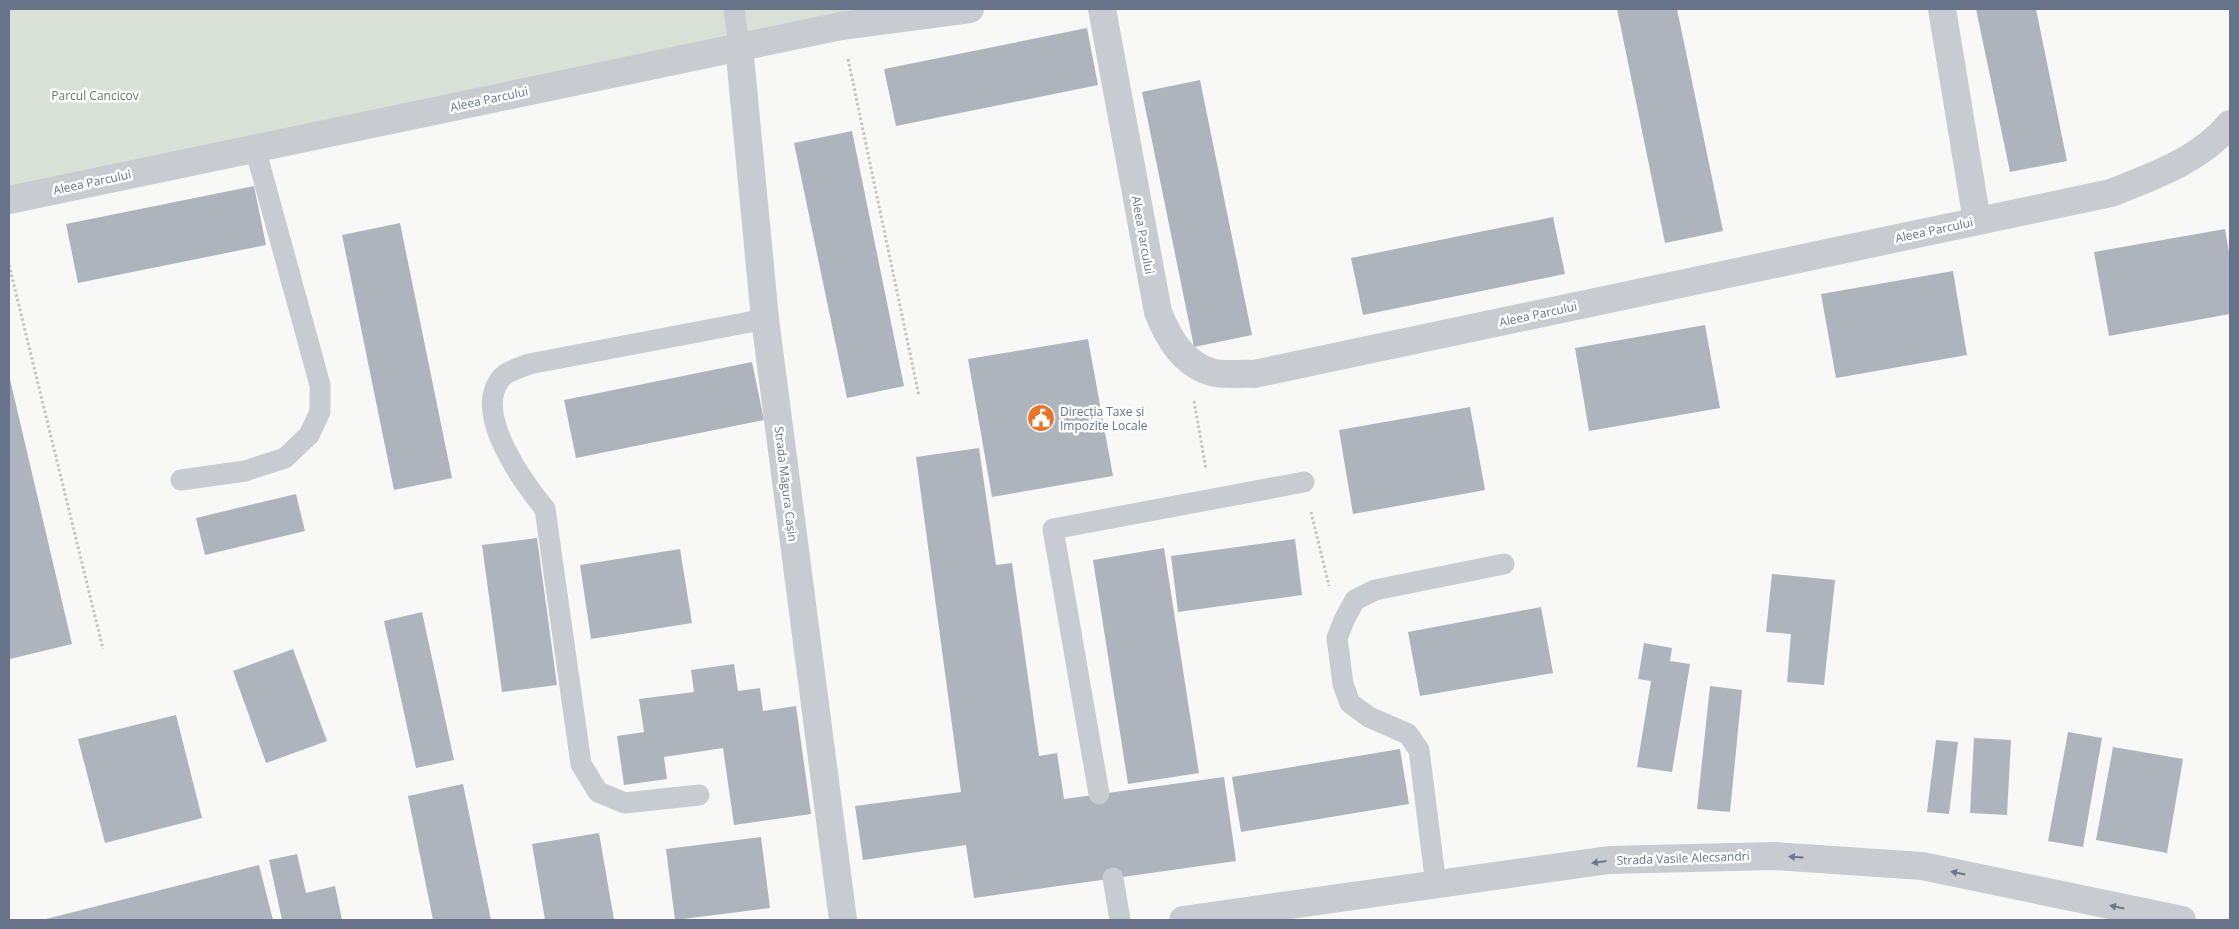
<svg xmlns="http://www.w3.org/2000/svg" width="2239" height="929" font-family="'Open Sans',sans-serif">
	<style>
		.green { fill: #d9e1d7 }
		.building { fill: #aeb4bc }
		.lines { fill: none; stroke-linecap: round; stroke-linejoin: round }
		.path { stroke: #c2c3c6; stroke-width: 3; stroke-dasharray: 2.5 2.5; stroke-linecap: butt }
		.service { stroke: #c8cbcf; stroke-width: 21 }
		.minor { stroke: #c8cbcf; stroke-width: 28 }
		.tertiary { stroke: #c8cbcf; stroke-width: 28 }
		.oneway { fill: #6b778c }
		.labels { text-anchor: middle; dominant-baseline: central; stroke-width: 5; stroke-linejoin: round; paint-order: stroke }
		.park-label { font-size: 12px; fill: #627a62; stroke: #fff }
		.street-label { font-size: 12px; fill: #667388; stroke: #fff }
		.poi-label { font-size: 12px; fill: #667388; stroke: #fff; text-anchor: start }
	</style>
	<rect width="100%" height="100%" fill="#f8f9f6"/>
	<!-- green -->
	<path class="green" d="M9,9H944L9,200Z"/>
	<!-- building -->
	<path class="building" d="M1617,9H1677L1723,231L1665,243Z
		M1976,9H2036L2067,161L2010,172Z
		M1087,28L1098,85L896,126L884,69Z
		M1200,80L1252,335L1194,347L1142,92Z
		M852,131L904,386L847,398L794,143Z
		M254,186L266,245L78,283L66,224Z
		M1553,217L1565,274L1363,315L1351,258Z
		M400,223L452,478L394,490L342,235Z
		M2225,229L2230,258V314L2109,336L2094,252Z
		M1953,271L1967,355L1836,378L1821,294Z
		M1705,325L1720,408L1589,431L1575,348Z
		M1088,339L1113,476L992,497L968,359Z
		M752,362L764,420L576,458L564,400Z
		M9,375L72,644L10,659L9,654Z
		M1470,407L1485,490L1353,514L1339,430Z
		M979,448L996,565L1012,563L1039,756L1057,753L1064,799L1224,777L1236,861L974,898L966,845L863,860L855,806L961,792L916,457Z
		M296,494L305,531L205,555L196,518Z
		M537,538L557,685L502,692L482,545Z
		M1295,539L1302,595L1178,612L1171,556Z
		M1164,548L1199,773L1128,784L1093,560Z
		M680,549L692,623L591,639L580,565Z
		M1772,574L1835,580L1824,685L1787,682L1791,634L1766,632Z
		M1541,607L1553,673L1420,696L1408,632Z
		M422,612L454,760L416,768L384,621Z
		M1644,643L1672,648L1670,661L1690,664L1672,772L1637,767L1651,681L1638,679Z
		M293,649L327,741L266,763L233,671Z
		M734,664L738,691L760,688L763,711L796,706L811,814L734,825L723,748L664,757L667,779L624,785L617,736L644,732L639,699L694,692L691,670Z
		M1710,686L1742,690L1730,812L1697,809Z
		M176,715L202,818L105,843L78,739Z
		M2068,732L2102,738L2083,847L2048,841Z
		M1974,738L2011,740L2007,815L1970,813Z
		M1936,740L1958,742L1949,814L1927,812Z
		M2113,747L2183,759L2167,853L2096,840Z
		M1400,749L1409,804L1241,832L1232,777Z
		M463,784L491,920H433L408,796Z
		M599,833L614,920H545L532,844Z
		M761,837L770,908L675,920L666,849Z
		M297,854L306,893L335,886L342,920H282L269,860Z
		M259,865L273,920H42Z"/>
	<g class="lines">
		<!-- path -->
		<path class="path" d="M848,59L919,396
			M9,265L103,649
			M1194,401L1206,469
			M1311,512L1329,586"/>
		<!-- service -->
		<path class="service" d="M734,9L739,46
			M181,480L245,471L285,458L309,435L320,412V385L255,148
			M1099,794L1053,529L1304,482
			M699,795L625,803L598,792L581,764L545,509C523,482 475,416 499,381C504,372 519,368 529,364L765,319
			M1113,878L1120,920
			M1436,885L1419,750L1408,734L1369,717L1350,703L1343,684L1337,638L1345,618L1355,600L1375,590L1504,564"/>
		<!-- minor -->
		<path class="minor" d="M1102,9L1158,312C1168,337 1182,363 1211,372C1223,376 1241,373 1254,374L2111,193C2154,176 2200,160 2230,124
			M1942,9L1977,221
			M739,46L765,319L843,920
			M9,200L841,26L970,9"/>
		<!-- tertiary -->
		<path class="tertiary" d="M1183,920L1609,860L1774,856L1922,866L2182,920"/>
	</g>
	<!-- one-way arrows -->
	<defs><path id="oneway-solid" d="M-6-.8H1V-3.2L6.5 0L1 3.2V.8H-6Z" transform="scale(1.25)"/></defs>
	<g class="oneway">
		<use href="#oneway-solid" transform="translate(1796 857) rotate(-176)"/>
		<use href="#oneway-solid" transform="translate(1599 862) rotate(172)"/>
		<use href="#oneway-solid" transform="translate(1958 873) rotate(-168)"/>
		<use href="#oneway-solid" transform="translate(2117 907) rotate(-168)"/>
	</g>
	<!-- icons -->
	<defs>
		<g id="civic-disc" transform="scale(1.4375)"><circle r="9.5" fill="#ea7425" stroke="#fff"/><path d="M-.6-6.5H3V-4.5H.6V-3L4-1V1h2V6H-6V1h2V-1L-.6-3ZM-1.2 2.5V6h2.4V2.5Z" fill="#fff"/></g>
	</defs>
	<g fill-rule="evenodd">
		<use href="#civic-disc" x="1041" y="418"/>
	</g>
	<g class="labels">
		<!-- park labels -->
		<g class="park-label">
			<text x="95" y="95">Parcul Cancicov</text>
		</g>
		<!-- street labels -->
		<g class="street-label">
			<text transform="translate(489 99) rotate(-12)">Aleea Parcului</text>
			<text transform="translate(92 182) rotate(-12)">Aleea Parcului</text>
			<text transform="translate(1934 230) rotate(-12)">Aleea Parcului</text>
			<text transform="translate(1143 235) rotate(80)">Aleea Parcului</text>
			<text transform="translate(1538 314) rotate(-12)">Aleea Parcului</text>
			<text transform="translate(786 484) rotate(83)">Strada Măgura Cașin</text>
			<text transform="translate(1683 858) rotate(-2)">Strada Vasile Alecsandri</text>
		</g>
		<!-- poi labels -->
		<g class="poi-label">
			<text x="1060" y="411">Direcția Taxe și<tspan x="1060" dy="14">Impozite Locale</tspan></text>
		</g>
	</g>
	<!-- border -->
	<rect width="2239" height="929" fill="none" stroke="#667388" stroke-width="20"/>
</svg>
